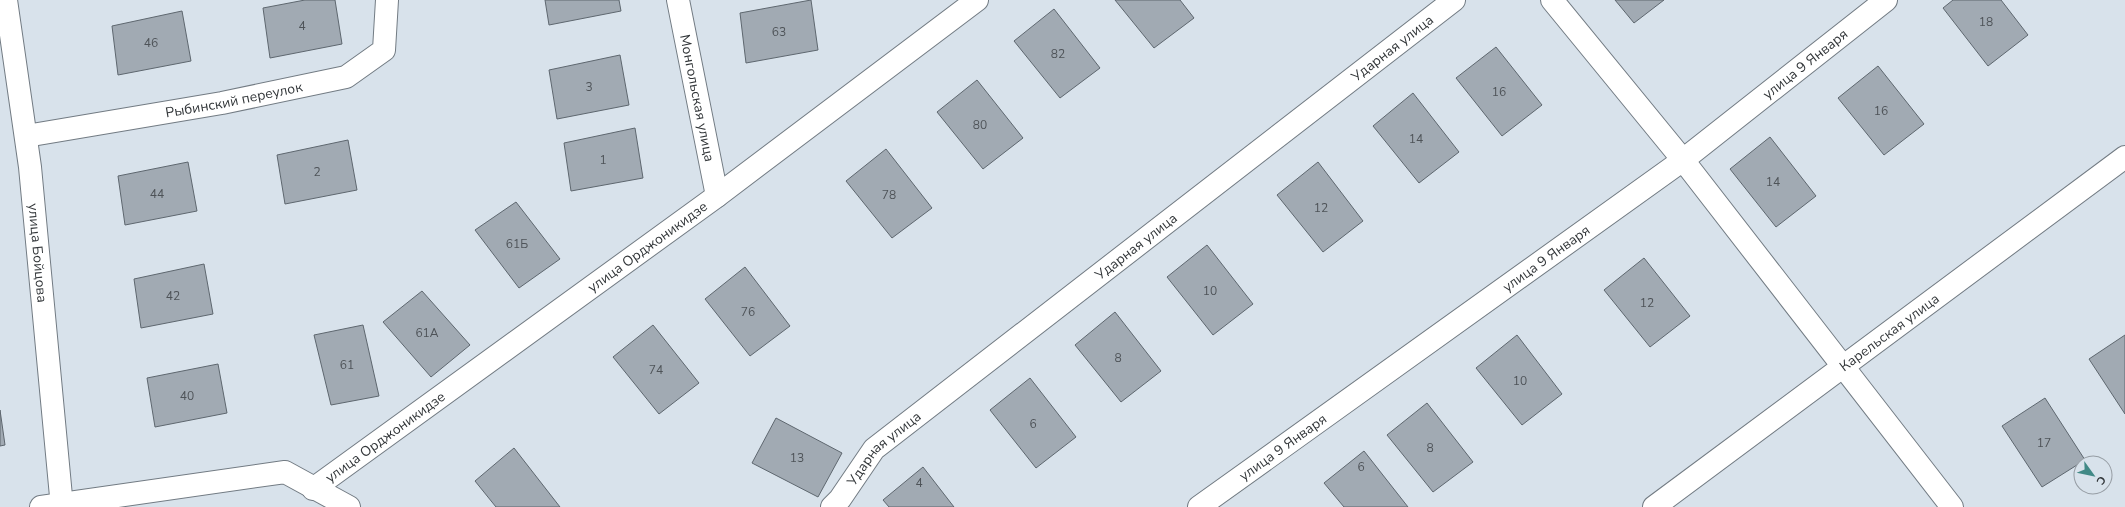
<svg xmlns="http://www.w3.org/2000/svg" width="2125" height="507" font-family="'Nunito Sans',sans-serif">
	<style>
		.building { fill: #a1aab3; stroke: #5e676f }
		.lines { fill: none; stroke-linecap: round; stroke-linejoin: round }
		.street-casing { stroke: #727b83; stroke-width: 24 }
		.street { stroke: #fff; stroke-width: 22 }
		.labels { text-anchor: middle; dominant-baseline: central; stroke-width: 4; stroke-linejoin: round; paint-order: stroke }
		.number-label { font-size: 12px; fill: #4e5358 }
		.street-label { font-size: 14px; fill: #323639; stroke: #d8e2eb }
	</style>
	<rect width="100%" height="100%" fill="#d8e2eb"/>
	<!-- building -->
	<path class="building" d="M305,0H335L342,44L270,58L263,8Z
		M545,0H619L621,11L549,25Z
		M811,0L818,50L746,63L740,13Z
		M1115,0H1180L1194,18L1154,48Z
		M1615,0H1664L1634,23Z
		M1953,0H2001L2028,35L1988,66L1943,8Z
		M1054,9L1100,68L1060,98L1014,41Z
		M182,11L191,61L118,75L112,26Z
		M1496,47L1542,105L1502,136L1456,78Z
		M620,55L629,105L557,119L549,70Z
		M1878,66L1924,124L1884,155L1838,98Z
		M977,80L1023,138L983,169L937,112Z
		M1413,93L1459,152L1419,183L1373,126Z
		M635,128L643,178L571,191L564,143Z
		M1770,137L1816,196L1776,227L1730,169Z
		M348,140L357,190L285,204L277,155Z
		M886,149L932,208L892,238L846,181Z
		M188,162L197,211L125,225L118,176Z
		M1318,162L1363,221L1323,252L1277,195Z
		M516,202L560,259L519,288L475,230Z
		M1207,245L1253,304L1213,335L1167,277Z
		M1644,258L1690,316L1650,347L1604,290Z
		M204,264L213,314L141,328L134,279Z
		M745,267L790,326L750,356L705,299Z
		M422,291L470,345L431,377L383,322Z
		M1115,312L1161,371L1121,402L1075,345Z
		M363,325L379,396L331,405L314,335Z
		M653,325L699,383L659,414L613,357Z
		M1517,335L1562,394L1522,425L1476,368Z
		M2125,335V414L2089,359Z
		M218,364L227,413L155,427L147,378Z
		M1030,378L1076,437L1036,468L990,410Z
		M2045,398L2085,460L2042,487L2002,426Z
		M1427,403L1473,462L1433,492L1387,435Z
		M0,410L5,445L0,446Z
		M776,418L842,453L818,497L752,463Z
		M514,448L560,507H496L475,481Z
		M1364,451L1408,507H1344L1324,483Z
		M923,467L954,507H889L883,500Z"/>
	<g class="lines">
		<!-- street casing -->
		<g class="street-casing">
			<g id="street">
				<path id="s1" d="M6,0L30,167L62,507"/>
				<path id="s2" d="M678,0L717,196"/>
				<path d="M1552,0L1683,160L1952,507"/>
				<path id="s3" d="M26,136L222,103L346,77L384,50L387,0"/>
				<path id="s4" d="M313,489L717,196L977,0"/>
				<path d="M41,507L285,472L349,507"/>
				<path id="s5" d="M832,507L840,499L874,449L1454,0"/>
				<path id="s6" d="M1199,507L1683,160L1886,0"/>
				<path id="s7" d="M1654,507L2125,157"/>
			</g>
		</g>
		<!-- street -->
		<use href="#street" class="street"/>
	</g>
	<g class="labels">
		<!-- number labels -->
		<g class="number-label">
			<text x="1986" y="22">18</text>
			<text x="302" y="26">4</text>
			<text x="779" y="32">63</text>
			<text x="151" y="43">46</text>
			<text x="1058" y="54">82</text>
			<text x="589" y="87">3</text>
			<text x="1499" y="92">16</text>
			<text x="1881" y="111">16</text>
			<text x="980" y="125">80</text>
			<text x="1416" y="139">14</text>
			<text x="603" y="160">1</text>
			<text x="317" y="172">2</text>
			<text x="1773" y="182">14</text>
			<text x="157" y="194">44</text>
			<text x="889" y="195">78</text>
			<text x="1321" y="208">12</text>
			<text x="517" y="244">61Б</text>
			<text x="1210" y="291">10</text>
			<text x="173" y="296">42</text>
			<text x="1647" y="303">12</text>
			<text x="748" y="312">76</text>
			<text x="427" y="333">61А</text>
			<text x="1118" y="358">8</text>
			<text x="347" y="365">61</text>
			<text x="656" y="370">74</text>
			<text x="1520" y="381">10</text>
			<text x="187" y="396">40</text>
			<text x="1033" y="424">6</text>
			<text x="2044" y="443">17</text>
			<text x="1430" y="448">8</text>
			<text x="797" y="458">13</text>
			<text x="1361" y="467">6</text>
			<text x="919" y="483">4</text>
		</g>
		<!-- street labels -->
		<g class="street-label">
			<text stroke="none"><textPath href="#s5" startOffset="727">Ударная улица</textPath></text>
			<text stroke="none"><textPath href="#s6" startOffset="751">улица 9 Января</textPath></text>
			<text stroke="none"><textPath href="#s2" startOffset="100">Монгольская улица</textPath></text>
			<text stroke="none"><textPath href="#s3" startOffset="211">Рыбинский переулок</textPath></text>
			<text stroke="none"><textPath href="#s5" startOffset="403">Ударная улица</textPath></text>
			<text stroke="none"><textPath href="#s4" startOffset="413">улица Орджоникидзе</textPath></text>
			<text stroke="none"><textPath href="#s1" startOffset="255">улица Бойцова</textPath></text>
			<text stroke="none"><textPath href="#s6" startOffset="427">улица 9 Января</textPath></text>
			<text stroke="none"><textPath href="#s7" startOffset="293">Карельская улица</textPath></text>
			<text stroke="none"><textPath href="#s4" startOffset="89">улица Орджоникидзе</textPath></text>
			<text stroke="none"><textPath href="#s6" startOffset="103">улица 9 Января</textPath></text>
			<text stroke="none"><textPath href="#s5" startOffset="79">Ударная улица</textPath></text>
		</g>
	</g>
	<!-- north arrow -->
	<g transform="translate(2093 475) rotate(123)"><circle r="19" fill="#d8e2eb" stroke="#969da4"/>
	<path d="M0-3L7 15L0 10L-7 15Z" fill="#418986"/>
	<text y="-6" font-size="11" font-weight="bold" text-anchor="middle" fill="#323639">С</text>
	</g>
</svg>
